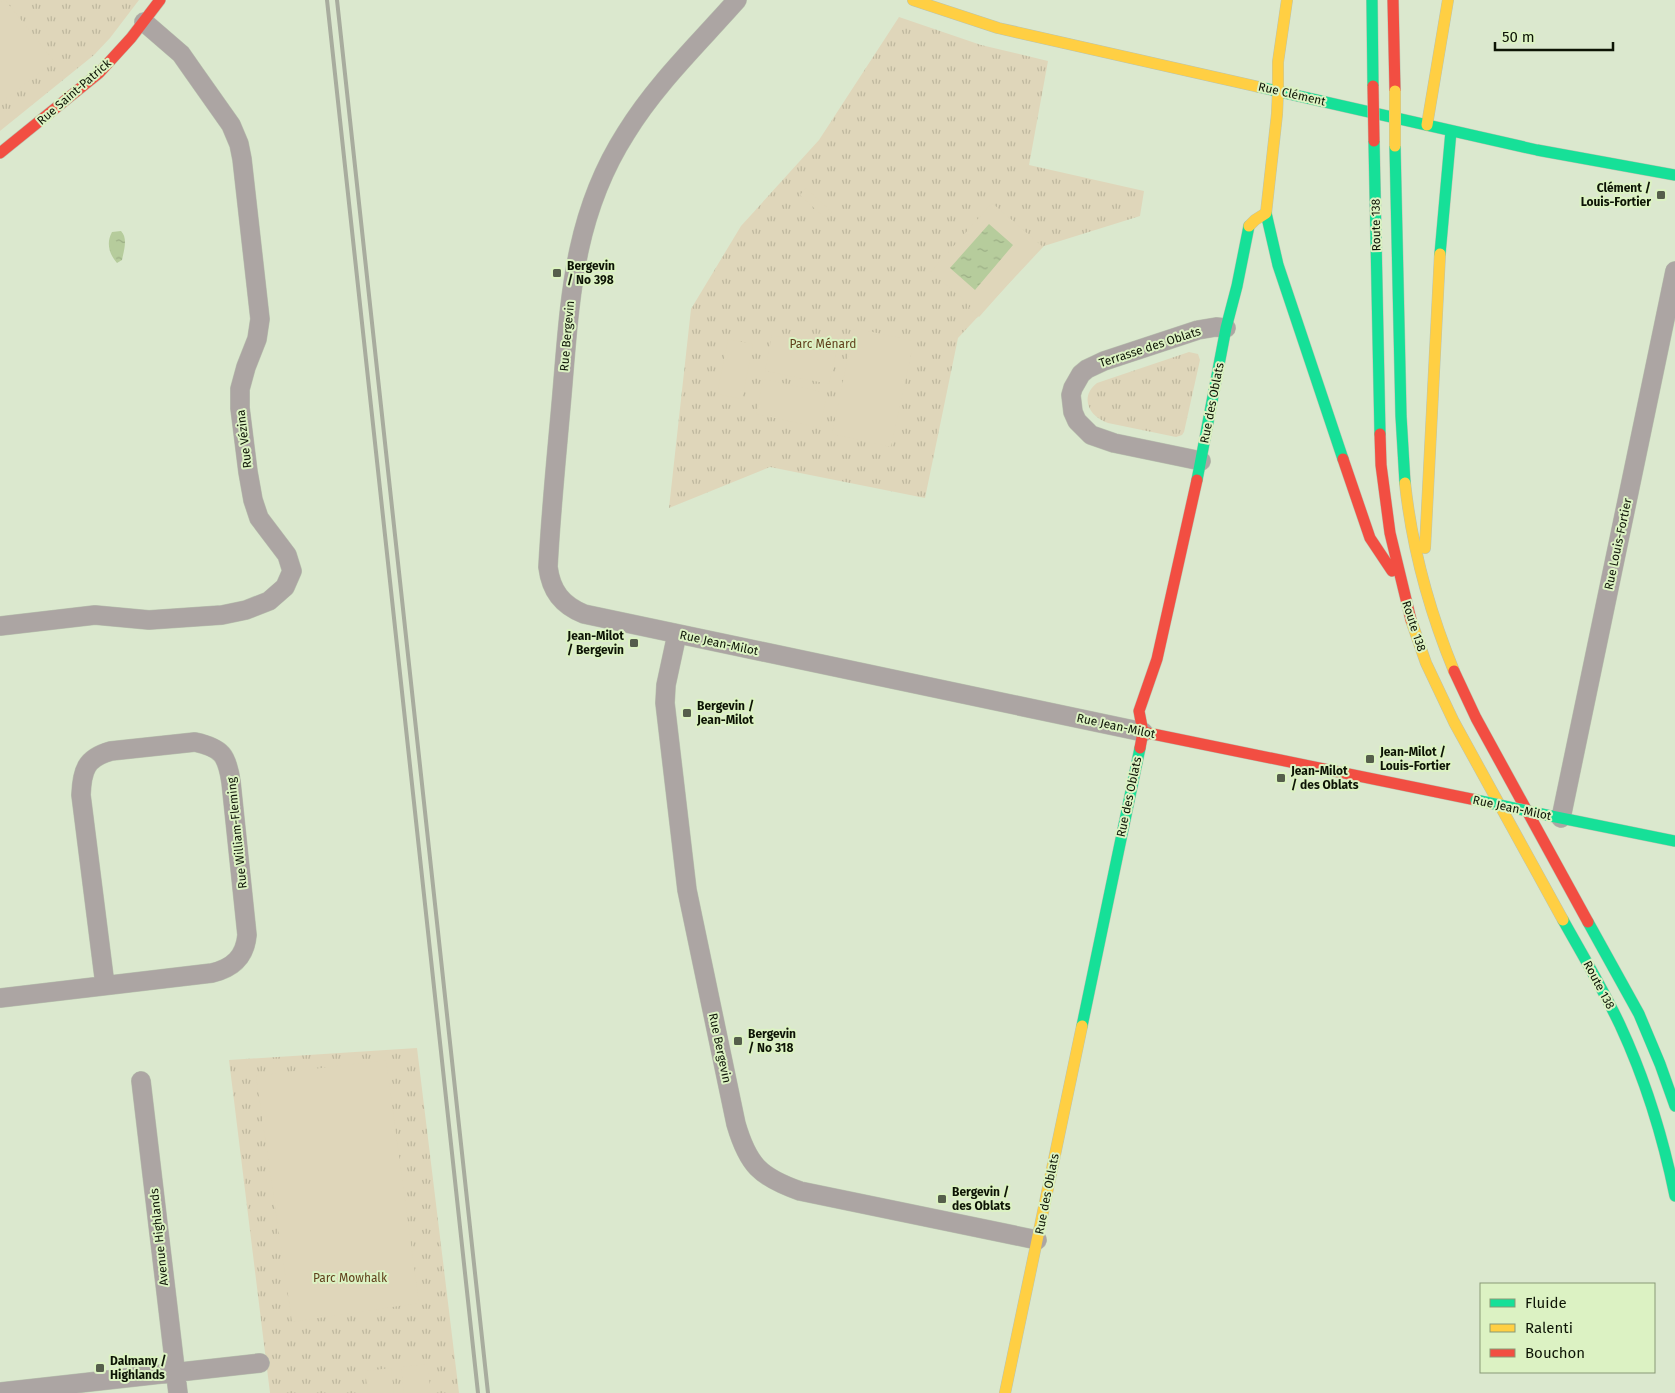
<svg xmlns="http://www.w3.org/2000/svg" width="1675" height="1393" font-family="'Fira Sans',sans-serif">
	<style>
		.grass { fill: url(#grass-tufts) }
		.pitch { fill: #dfd6ba }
		.water { fill: url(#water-ripples) }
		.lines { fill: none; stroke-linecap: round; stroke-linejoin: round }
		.street-casing { stroke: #bac4b0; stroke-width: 20 }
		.fast-casing { stroke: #bac4b0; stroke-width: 12 }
		.slow-casing { stroke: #bac4b0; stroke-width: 12 }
		.jam-casing { stroke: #bac4b0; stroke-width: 12 }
		.street { stroke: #aca5a3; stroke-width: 19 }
		.fast { stroke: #16e098; stroke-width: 11 }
		.slow { stroke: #ffcf43; stroke-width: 11 }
		.jam { stroke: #f24e42; stroke-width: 11 }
		.rail { stroke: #a8ac9e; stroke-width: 4 }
		.fast-bridge-casing { stroke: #bac4b0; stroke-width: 12; stroke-linecap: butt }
		.slow-bridge-casing { stroke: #bac4b0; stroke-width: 12; stroke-linecap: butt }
		.jam-bridge-casing { stroke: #bac4b0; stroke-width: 12; stroke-linecap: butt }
		.fast-bridge { stroke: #16e098; stroke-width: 11 }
		.slow-bridge { stroke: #ffcf43; stroke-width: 11 }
		.jam-bridge { stroke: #f24e42; stroke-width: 11 }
		.poi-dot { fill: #555e4b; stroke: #dcf2c3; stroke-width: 2 }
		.labels { text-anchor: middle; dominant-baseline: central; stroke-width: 4; stroke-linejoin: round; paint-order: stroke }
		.street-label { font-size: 12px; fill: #0d1405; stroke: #dcf2c3 }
		.poi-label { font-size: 12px; font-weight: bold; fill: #0d1405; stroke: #dcf2c3; text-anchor: start }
		.park-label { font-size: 12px; fill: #61411c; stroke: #dcf2c3 }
	</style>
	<defs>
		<pattern id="grass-tufts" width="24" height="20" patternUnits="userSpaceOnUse" patternTransform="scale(1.25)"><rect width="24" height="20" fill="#dfd6ba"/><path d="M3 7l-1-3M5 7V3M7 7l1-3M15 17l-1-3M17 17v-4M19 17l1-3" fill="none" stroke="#beb79e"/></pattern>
		<pattern id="water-ripples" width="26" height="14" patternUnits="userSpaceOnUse" patternTransform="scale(1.25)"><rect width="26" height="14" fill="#b6cc9c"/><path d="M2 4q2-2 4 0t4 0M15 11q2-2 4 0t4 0" fill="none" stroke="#9bae85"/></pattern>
	</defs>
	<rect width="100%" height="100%" fill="#dbe8ce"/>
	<!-- grass -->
	<path class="grass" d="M0,0H139L110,38L94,55L0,131Z
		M899,17L981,45L1048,61L1029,165L1144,191L1140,216L1044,246L958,338L925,498L770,467L669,508L691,309L741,226L819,140Z
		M1189,352L1198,354L1200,360L1184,432L1182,435L1176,437L1108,423C1089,417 1079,397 1097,383Z
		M417,1048L459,1393H270L229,1060Z"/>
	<!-- pitch -->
	<path class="pitch" d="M5,0L54,61L0,103V3Z
		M806,188L832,212L826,219L800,195Z
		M992,203L1042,246L979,317L969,308L971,306L935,275L933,277L929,274Z
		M854,328L914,341L891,447L832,434Z
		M772,335L837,349L829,384L765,371Z
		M728,339L753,344L742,399L717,394Z
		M763,379L827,393L820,428L756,414Z
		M386,1060L419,1303L292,1322L256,1076Z
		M427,1364L431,1393H404L401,1367Z
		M391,1368L394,1393H368L365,1371Z"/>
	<!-- water -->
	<path class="water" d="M989,224L1013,245L975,290L950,268Z
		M121,231C128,238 124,250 122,260L117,263C109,254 106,243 112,232Z"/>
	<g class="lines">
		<!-- street casing -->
		<g class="street-casing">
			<path id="street" d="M737,0C699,43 656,84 626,133C573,216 570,300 562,394C557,452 551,509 548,567C551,591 562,605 584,614L1143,732
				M1201,461L1114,443L1091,435L1077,421L1073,412L1071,395L1073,388L1081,374L1087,369L1104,361L1198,330L1216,327L1226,328
				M0,626L95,615L149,620L222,615L246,610L269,601L285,587L292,571L287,555L259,518L253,500L248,472L240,408V389L246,367L257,339L260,319L242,159L239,144L231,125L195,74L181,54L144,22
				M677,634L666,685L665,703L687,890L736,1124C748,1165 760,1177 800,1191L1037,1240
				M1561,818L1675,271
				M0,998L212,973C233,968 245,957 247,935L231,782C227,755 222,748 195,742L111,751C86,758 82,770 81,795L105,985
				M141,1081L178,1393
				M0,1392L260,1363"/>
		</g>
		<!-- fast casing -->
		<g class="fast-casing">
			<path id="fast" d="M1372,0L1373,86
				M1259,87L1537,150L1675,175
				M1374,141L1380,434
				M1395,146L1401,416L1405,483
				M1266,213L1278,265L1343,459
				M1440,254L1451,131
				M1197,480L1226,328L1237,286L1249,226
				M1551,816L1675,841
				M1563,920C1582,954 1603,989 1620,1025C1645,1079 1663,1137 1675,1196
				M1588,922L1639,1014L1660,1064L1675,1106
				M1082,1026L1140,748"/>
		</g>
		<!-- slow casing -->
		<g class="slow-casing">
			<path id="slow" d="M913,0L998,28L1259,87
				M1278,91V62L1287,0
				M1427,125L1448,0
				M1249,226L1255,220L1266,213L1277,114L1278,91
				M1405,483C1412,548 1429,610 1454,671
				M1425,548L1440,254
				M1411,620L1426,663L1454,722L1563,920
				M1005,1393L1082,1026"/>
		</g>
		<!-- jam casing -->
		<g class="jam-casing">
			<path id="jam" d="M1393,0L1395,91
				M0,153L99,73L131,38L160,0
				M1380,434L1381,465L1390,533L1411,620
				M1343,459L1370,538L1392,571
				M1454,671L1476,718L1588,922
				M1143,732L1476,800
				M1140,748L1143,732L1139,711L1157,659L1197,480"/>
		</g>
		<!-- street -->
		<use href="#street" class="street"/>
		<!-- fast -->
		<use href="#fast" class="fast"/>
		<!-- slow -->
		<use href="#slow" class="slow"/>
		<!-- jam -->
		<use href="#jam" class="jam"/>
		<!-- rail -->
		<path class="rail" d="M327,0L478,1393
			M337,0L488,1393"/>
		<!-- fast-bridge casing -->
		<g class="fast-bridge-casing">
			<path id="fast-bridge" d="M1476,800L1551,816"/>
		</g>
		<!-- slow-bridge casing -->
		<g class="slow-bridge-casing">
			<path id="slow-bridge" d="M1395,91V146"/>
		</g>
		<!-- jam-bridge casing -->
		<g class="jam-bridge-casing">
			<path id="jam-bridge" d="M1373,86L1374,141"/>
		</g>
		<!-- fast-bridge -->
		<use href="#fast-bridge" class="fast-bridge"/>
		<!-- slow-bridge -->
		<use href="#slow-bridge" class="slow-bridge"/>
		<!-- jam-bridge -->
		<use href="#jam-bridge" class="jam-bridge"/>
	</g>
	<!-- markers -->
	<g class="poi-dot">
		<rect x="1656" y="190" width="10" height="10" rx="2.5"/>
		<rect x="552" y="268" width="10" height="10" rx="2.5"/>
		<rect x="629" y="638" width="10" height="10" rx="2.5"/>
		<rect x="682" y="708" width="10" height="10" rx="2.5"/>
		<rect x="1365" y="754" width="10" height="10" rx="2.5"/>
		<rect x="1276" y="773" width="10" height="10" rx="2.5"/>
		<rect x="733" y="1036" width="10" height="10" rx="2.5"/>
		<rect x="937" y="1194" width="10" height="10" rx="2.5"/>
		<rect x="95" y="1363" width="10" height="10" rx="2.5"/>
	</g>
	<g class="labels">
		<!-- street labels -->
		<g class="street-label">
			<text transform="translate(74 92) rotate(-41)">Rue Saint-Patrick</text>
			<text transform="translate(1292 94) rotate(13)">Rue Clément</text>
			<text transform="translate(1376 225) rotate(-91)">Route 138</text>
			<text transform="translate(567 336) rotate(-85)">Rue Bergevin</text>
			<text transform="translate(1150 347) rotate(-18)">Terrasse des Oblats</text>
			<text transform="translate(1212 403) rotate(-79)">Rue des Oblats</text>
			<text transform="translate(244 439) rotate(-97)">Rue Vézina</text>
			<text transform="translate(1618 544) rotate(-78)">Rue Louis-Fortier</text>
			<text transform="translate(1414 626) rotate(72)">Route 138</text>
			<text transform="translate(719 643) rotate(12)">Rue Jean-Milot</text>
			<text transform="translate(1116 726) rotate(12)">Rue Jean-Milot</text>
			<text transform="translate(1129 797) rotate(-78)">Rue des Oblats</text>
			<text transform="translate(1512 808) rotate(12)">Rue Jean-Milot</text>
			<text transform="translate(237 833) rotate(-96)">Rue William-Fleming</text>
			<text transform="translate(1599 985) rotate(62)">Route 138</text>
			<text transform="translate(720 1048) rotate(78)">Rue Bergevin</text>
			<text transform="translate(1047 1194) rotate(-79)">Rue des Oblats</text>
			<text transform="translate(159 1237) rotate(-96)">Avenue Highlands</text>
		</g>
		<!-- poi labels -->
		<g class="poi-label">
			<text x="1651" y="188" text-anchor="end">Clément /<tspan x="1651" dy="14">Louis-Fortier</tspan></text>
			<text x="567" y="266">Bergevin<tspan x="567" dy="14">/ No 398</tspan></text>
			<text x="624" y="636" text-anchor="end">Jean-Milot<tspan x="624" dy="14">/ Bergevin</tspan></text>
			<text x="697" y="706">Bergevin /<tspan x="697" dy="14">Jean-Milot</tspan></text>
			<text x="1380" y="752">Jean-Milot /<tspan x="1380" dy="14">Louis-Fortier</tspan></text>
			<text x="1291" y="771">Jean-Milot<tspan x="1291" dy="14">/ des Oblats</tspan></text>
			<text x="748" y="1034">Bergevin<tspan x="748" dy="14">/ No 318</tspan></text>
			<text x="952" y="1192">Bergevin /<tspan x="952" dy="14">des Oblats</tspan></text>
			<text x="110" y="1361">Dalmany /<tspan x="110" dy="14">Highlands</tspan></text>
		</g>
		<!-- park labels -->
		<g class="park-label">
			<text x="823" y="344">Parc Ménard</text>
			<text x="350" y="1278">Parc Mowhalk</text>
		</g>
	</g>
	<!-- legend -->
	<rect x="1480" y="1283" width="175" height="90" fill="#dcf2c3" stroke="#899977"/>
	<rect x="1490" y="1299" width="25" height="8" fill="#16e098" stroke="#899977"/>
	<text x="1525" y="1308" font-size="15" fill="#0d1405">Fluide</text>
	<rect x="1490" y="1324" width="25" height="8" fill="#ffcf43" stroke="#899977"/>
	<text x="1525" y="1333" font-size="15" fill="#0d1405">Ralenti</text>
	<rect x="1490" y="1349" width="25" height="8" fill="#f24e42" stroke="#899977"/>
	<text x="1525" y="1358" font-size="15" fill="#0d1405">Bouchon</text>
	<!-- scale -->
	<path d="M1495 42v8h118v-8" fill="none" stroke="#0d1405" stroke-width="2.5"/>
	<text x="1502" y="42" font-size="15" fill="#0d1405" stroke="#dcf2c3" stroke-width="4" paint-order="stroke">50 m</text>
</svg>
